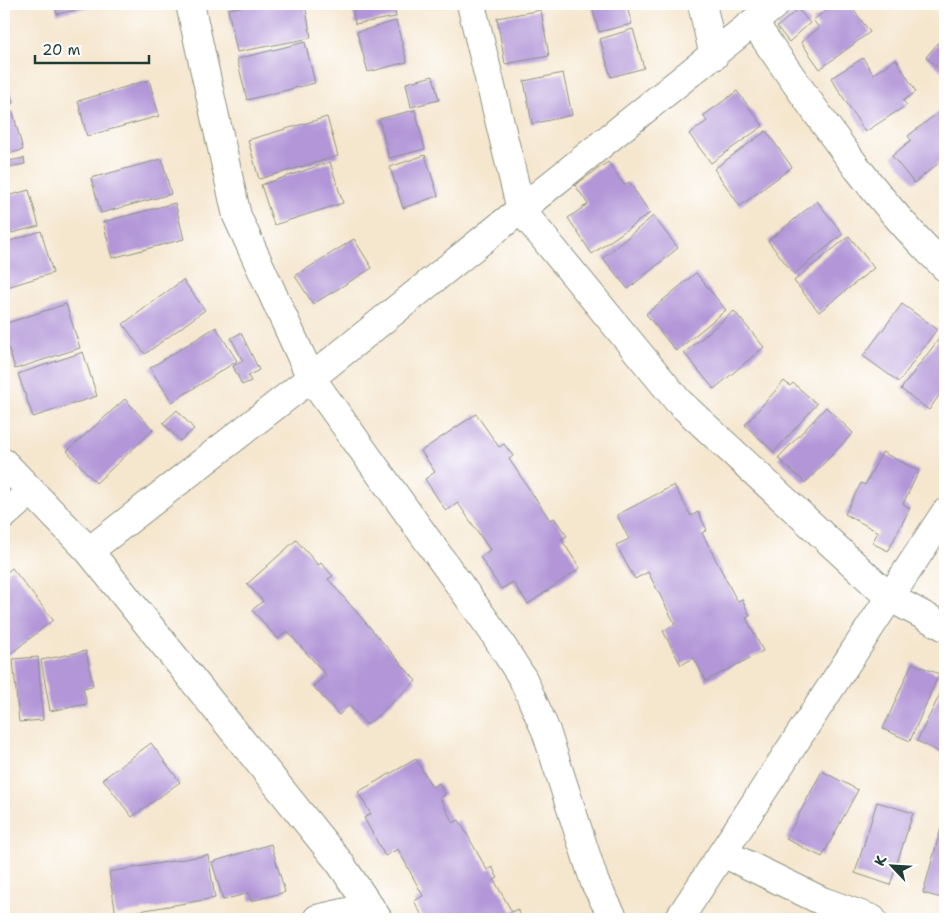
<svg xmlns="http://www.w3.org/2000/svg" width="949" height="923" font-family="'Shantell Sans',sans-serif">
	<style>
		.building { fill: #b296d8 }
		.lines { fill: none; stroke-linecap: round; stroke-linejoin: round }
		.minor-casing { stroke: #8a9281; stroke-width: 30 }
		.tertiary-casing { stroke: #8a9281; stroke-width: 30 }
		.minor { stroke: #fff; stroke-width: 28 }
		.tertiary { stroke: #fff; stroke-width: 28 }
	</style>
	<rect width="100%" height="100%" fill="#fff"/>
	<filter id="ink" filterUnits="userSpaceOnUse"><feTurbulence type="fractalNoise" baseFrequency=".02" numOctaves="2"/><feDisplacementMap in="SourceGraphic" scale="10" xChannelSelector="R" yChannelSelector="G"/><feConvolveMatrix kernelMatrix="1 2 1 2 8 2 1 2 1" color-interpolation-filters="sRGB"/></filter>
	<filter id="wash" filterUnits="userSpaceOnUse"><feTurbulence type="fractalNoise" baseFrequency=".0096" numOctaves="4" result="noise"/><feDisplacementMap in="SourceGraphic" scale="20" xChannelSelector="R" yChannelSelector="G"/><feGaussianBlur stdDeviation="1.12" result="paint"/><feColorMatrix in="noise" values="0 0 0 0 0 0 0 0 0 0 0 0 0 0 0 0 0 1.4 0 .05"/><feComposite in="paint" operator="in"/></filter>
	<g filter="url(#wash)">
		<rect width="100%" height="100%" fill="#f5e6ce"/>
		<g id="blocks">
			<!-- building -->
			<path class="building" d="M55,4H100V5L57,14Z
				M257,4H305L311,38L237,52L228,9Z
				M352,4H394L396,17L355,24Z
				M591,4H626L632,24L599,32Z
				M835,4H849L870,32L820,69L801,42L819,28L813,20Z
				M798,9L810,23L789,42L777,27Z
				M541,10L549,56L505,64L497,18Z
				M396,21L407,62L368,72L357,32Z
				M633,29L644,68L611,77L600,39Z
				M945,35V74L926,57Z
				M305,42L315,83L247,100L237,59Z
				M863,58L873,74L896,59L916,92L903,101L907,105L865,132L831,78Z
				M4,68L13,103L4,105Z
				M563,73L572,115L532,124L524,81Z
				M433,76L439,100L411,107L406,83Z
				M149,80L159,116L87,136L78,101Z
				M737,91L763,126L711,163L689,134L707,121L703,116Z
				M415,110L425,149L389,158L379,119Z
				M940,111L945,118V158L914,183L892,156L911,140L908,136Z
				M13,112L23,150L4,155V115Z
				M327,117L338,156L259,179L248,140Z
				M766,131L792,167L740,206L714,169Z
				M425,155L438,196L403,208L390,167Z
				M24,158L25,164L4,168V162Z
				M162,159L171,194L101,213L91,178Z
				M330,162L343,203L274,225L261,185Z
				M608,162L624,185L629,182L650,213L592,254L568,218L588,204L575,185Z
				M29,190L39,226L4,235V197Z
				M817,201L843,234L794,274L768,241Z
				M175,203L184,239L112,258L103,222Z
				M653,216L678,248L628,289L603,258Z
				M41,231L53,273L4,288V243Z
				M849,236L874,268L819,312L794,281Z
				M354,239L372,268L313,304L295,276Z
				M696,273L726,310L676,351L646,314Z
				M183,280L205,310L145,354L123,324Z
				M66,304L80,348L15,369L4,332V324Z
				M902,304L937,329L899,382L863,356Z
				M734,311L764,347L714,389L684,353Z
				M216,327L237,361L172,402L150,368Z
				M241,333L259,370L248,376L251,381L242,385L233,366L243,361L231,338Z
				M941,336L945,339V387L929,410L901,389Z
				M83,352L97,396L33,417L18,374Z
				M784,381L790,386L793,383L817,404L774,452L745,425Z
				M125,399L153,430L96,483L67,451Z
				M826,407L853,433L805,483L778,458Z
				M177,410L194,429L180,441L163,423Z
				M476,414L499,447L504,444L513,456L509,459L550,520L554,518L567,536L561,539L580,568L528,604L513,582L501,589L480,557L490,550L458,503L446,511L425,479L435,472L421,451Z
				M882,452L919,471L903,504L910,508L888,551L872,543L878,532L845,514L861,483L865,485Z
				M674,485L691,516L698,512L707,530L702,533L737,601L742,599L750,616L746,618L763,651L706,681L694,658L681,665L663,631L675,624L648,572L635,579L616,545L629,539L617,515Z
				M296,540L318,565L321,563L333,576L328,579L416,681L367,725L349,705L339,715L313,686L326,675L287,631L278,639L252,610L263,601L247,584Z
				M12,568L53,620L4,659V575Z
				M86,651L93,686L83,688L87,704L50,711L41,660Z
				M38,657L43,720L19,722L13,659Z
				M912,663L939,674L910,741L883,729Z
				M945,684V755L917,741Z
				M151,743L180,782L132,817L103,779Z
				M416,759L432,787L439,783L445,795L440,798L453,823L459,820L487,870L492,867L498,878L494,880L512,912L517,909L523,919H424L414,901L423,896L398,849L385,856L364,818L371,814L358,792Z
				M822,771L858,790L822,857L786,839Z
				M877,802L913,813L890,885L855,873Z
				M941,828L945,829V899L923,893Z
				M271,844L285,892L251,901L249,893L223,900L212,862Z
				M208,855L215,898L116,915L109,872Z"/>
		</g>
	</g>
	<g filter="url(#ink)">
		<use href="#blocks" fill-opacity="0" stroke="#8a9281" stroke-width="1"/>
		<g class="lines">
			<!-- minor casing -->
			<g class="minor-casing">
				<path id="minor" d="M190,4L237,216L311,378L492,630L523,679L546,731L595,883L614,919
					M471,4L521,210L678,401L889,597L945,627
					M702,4L714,56
					M754,23C813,107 870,196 945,267
					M4,515L31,491
					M89,551L311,378L776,4
					M723,853L822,901L872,919
					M317,919L370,907
					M679,919L945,513"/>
			</g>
			<!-- tertiary casing -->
			<g class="tertiary-casing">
				<path id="tertiary" d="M4,463L89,551L340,863L378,919"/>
			</g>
			<!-- minor -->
			<use href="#minor" class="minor"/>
			<!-- tertiary -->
			<use href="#tertiary" class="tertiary"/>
		</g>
	</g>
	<!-- margin -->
	<rect width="949" height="923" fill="none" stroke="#fff" stroke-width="20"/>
	<!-- north arrow -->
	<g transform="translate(892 866) rotate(295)" stroke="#ffffff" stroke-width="4" paint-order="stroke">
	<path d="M0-4L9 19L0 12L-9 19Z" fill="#1f3d34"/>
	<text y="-8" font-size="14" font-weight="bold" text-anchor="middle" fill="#1f3d34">K</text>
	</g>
	<!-- scale -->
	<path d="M35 55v8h114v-8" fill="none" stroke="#1f3d34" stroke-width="2.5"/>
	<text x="42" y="55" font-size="15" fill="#1f3d34" stroke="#ffffff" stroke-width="4" paint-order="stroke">20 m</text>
</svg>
